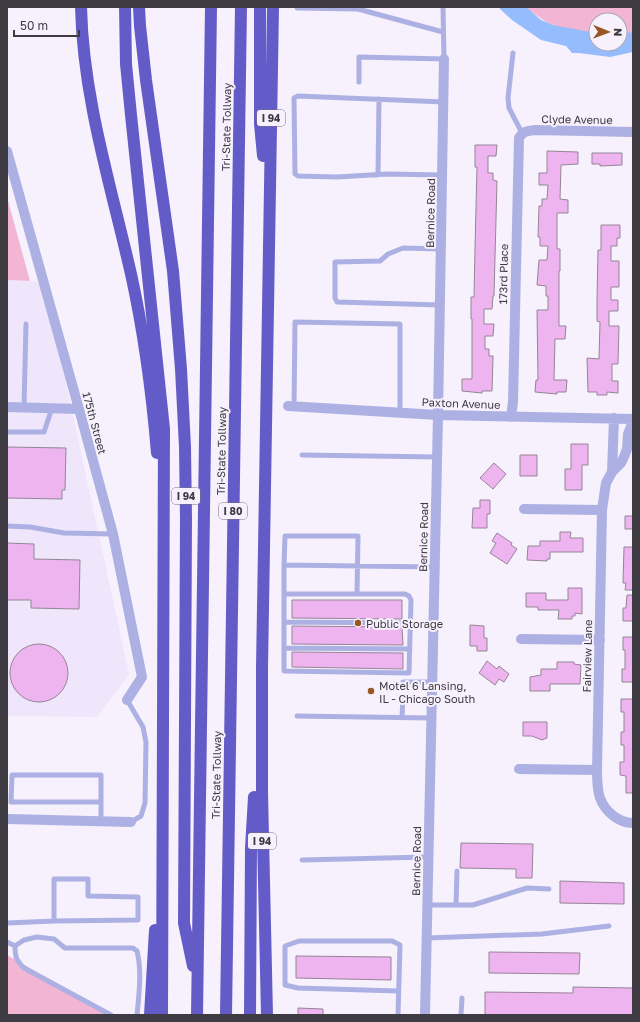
<svg xmlns="http://www.w3.org/2000/svg" width="640" height="1022" font-family="'Golos Text',sans-serif">
	<style>
		.built { fill: #efe6fc }
		.green { fill: #f2b5d3 }
		.water { fill: #95bdfd }
		.building { fill: #eeb4ef; stroke: #958595 }
		.lines { fill: none; stroke-linecap: round; stroke-linejoin: round }
		.service { stroke: #adb0e3; stroke-width: 5 }
		.minor { stroke: #adb0e3; stroke-width: 10 }
		.motorway { stroke: #635cc8; stroke-width: 12 }
		.poi-dot { fill: #995625; stroke: #f6f1fd; stroke-width: 1.5 }
		.labels { text-anchor: middle; dominant-baseline: central; stroke-width: 4; stroke-linejoin: round; paint-order: stroke }
		.shield { fill: #f6f1fd; stroke: #76727b; stroke-width: 1 }
		.shield-label { font-size: 10px; font-weight: bold; fill: #3f3b43 }
		.street-label { font-size: 11px; fill: #3f3b43; stroke: #f6f1fd }
		.poi-label { font-size: 11px; fill: #3f3b43; stroke: #f6f1fd; text-anchor: start }
	</style>
	<rect width="100%" height="100%" fill="#f6f1fd"/>
	<!-- built -->
	<path class="built" d="M7,280L44,282L129,674L97,717L7,716Z"/>
	<!-- green -->
	<path class="green" d="M524,7H633V42L620,41V20H596V40L548,23Z
		M7,197L30,281L7,280Z
		M7,955L112,1015H7Z"/>
	<!-- water -->
	<path class="water" d="M498,7H526L541,20L553,25L596,33V44H620V34L633,32V52L610,57L579,53H572L566,46L541,40L512,20Z"/>
	<!-- building -->
	<path class="building" d="M475,145H497L496,156H488V173H493V180L497,181L494,296H493L492,309H484V324H494L493,336H485V349H489V356H493L492,391H482V393L462,391V379H472V319H471V297H474L475,248L477,167H475Z
		M547,151L578,152V164L561,165L560,199L568,200V213H557V249H560V271H559V326H566L565,339H555L554,380H567L566,392H557V394L535,392L536,380H538L537,310H548V296H546V286L537,285L539,260H547L548,246H540V237H538L539,206H542V199H547L548,185H539V173H547Z
		M592,153H622V165L600,166V164H592Z
		M601,225H620V238H617V246H611V261H619V287H611V300H618V311H609V326H619L618,364H612V381H618V393L607,392V395H597V392H588L587,358L599,359L600,322L597,321V300L598,250H601Z
		M571,444H588V465H582V490H565V469H571Z
		M7,447L66,448L65,490H62V499L7,498Z
		M520,455H537V476H520Z
		M494,463L506,474L493,489L480,478Z
		M480,500H490V514H487V528H472L473,508H480Z
		M625,516H633V529H625Z
		M560,532H571L570,538H583V552H550V559H547V561L527,560L528,546H540V541H560Z
		M497,533L512,543L511,545L517,549L507,564L490,553L496,543L492,541Z
		M7,543L34,544V559L80,560L79,609L31,608V600H7Z
		M624,547H633V590H625L626,583H623Z
		M568,588H582V614L575,613V616H572V619H558L559,610H538V607H526V593H546V600H568Z
		M627,595H633V621H623V608H626Z
		M292,600H402V619L292,618Z
		M470,625L484,626V638H487V651H477V646H470Z
		M292,626L402,627L403,645L292,644Z
		M623,637H633V682H622V669H625V650H623Z
		M10 673a29 29 0 1 1 58 0a29 29 0 1 1-58 0Z
		M292,652L403,653V669L292,667Z
		M487,661L497,669L499,666L509,674L504,682L499,679L495,685L479,673Z
		M557,662H574V664L581,665L580,684H550V691H530V677L541,675V669H557Z
		M621,699H633V793H626V776L620,775V762H624V745H621V732H624V712H621Z
		M523,722H547V738L542,740L532,736H523Z
		M461,843L533,844L532,878H516V869L460,868Z
		M560,881L624,883V904L560,903Z
		M489,952L580,953L579,974L489,973Z
		M296,956L391,957V980L296,978Z
		M573,987L633,988V1015H485V992L573,993Z
		M298,1008L323,1009V1015H298Z"/>
	<g class="lines">
		<!-- service -->
		<path class="service" d="M297,8L358,9L443,32
			M513,53L508,98L509,108L522,133
			M359,82V57L444,59L443,7
			M378,175L379,99
			M442,175L387,174L337,177L298,176L295,174L294,98L298,96L444,102
			M440,305L337,302L335,298V262L380,261L388,254L403,248L441,249
			M24,407L26,324
			M294,407L295,322L400,324V413
			M7,432H44L52,408
			M302,455L437,457
			M7,526L30,527L64,533L113,534
			M284,565L285,536H358L357,594H405L409,596L411,600L409,673L284,671V565L435,567
			M284,594H357
			M284,622L410,623
			M284,648L410,649
			M403,687V682H432
			M127,700L143,727L146,742L145,803L141,816L131,822
			M297,716L431,718
			M402,717L403,697
			M100,802H11L12,775H101V821
			M302,860L428,857
			M54,879H88V896L138,897V920L54,921Z
			M427,905H473L527,888L549,889
			M456,905L457,871
			M7,923L54,921
			M426,938L542,934L609,926
			M7,942L15,946
			M15,946L24,940L37,937L54,939L65,948H133L137,951C142,971 139,994 137,1015
			M15,946C15,957 16,960 24,968L111,1015
			M398,1015L400,945L392,941H299L285,946V985L298,988L398,991
			M461,1015L462,998"/>
		<!-- minor -->
		<path class="minor" d="M7,151L79,409L113,534L142,677L127,700
			M288,406L438,415L633,419
			M7,407L79,409
			M511,417L513,402L519,138C523,131 527,131 535,130L633,132
			M633,421L628,434L627,449L624,457L621,463L612,472L606,483L602,510L597,770C597,779 597,789 600,798C605,811 618,823 633,823
			M612,472L614,418
			M524,509L602,510
			M521,639L600,640
			M519,769L597,770
			M7,819L131,822
			M425,1015L438,415L444,59"/>
		<!-- motorway -->
		<path class="motorway" d="M81,7C83,98 111,186 131,274C144,333 152,393 157,453
			M125,7L126,64L131,115L164,429L162,1015
			M139,7L140,26L146,80L173,271L181,369L185,447L186,518L184,923L193,966
			M260,7V124L263,156
			M150,1015L155,930
			M197,1015L211,7
			M226,1015L241,7
			M250,1015L251,848L254,797
			M267,1015L262,792V668L273,7"/>
	</g>
	<!-- markers -->
	<g class="poi-dot">
		<circle cx="358" cy="623" r="4"/>
		<circle cx="371" cy="691" r="4"/>
	</g>
	<g class="labels">
		<!-- shield labels -->
		<g class="shield">
			<rect x="257" y="110" width="28" height="16" rx="3"/>
			<rect x="172" y="488" width="28" height="16" rx="3"/>
			<rect x="219" y="503" width="28" height="16" rx="3"/>
			<rect x="248" y="833" width="28" height="16" rx="3"/>
		</g>
		<g class="shield-label">
			<text x="271" y="118">I 94</text>
			<text x="186" y="496">I 94</text>
			<text x="233" y="511">I 80</text>
			<text x="262" y="841">I 94</text>
		</g>
		<!-- street labels -->
		<g class="street-label">
			<text transform="translate(577 119) rotate(1)">Clyde Avenue</text>
			<text transform="translate(226 127) rotate(-89)">Tri-State Tollway</text>
			<text transform="translate(430 213) rotate(-89)">Bernice Road</text>
			<text transform="translate(503 274) rotate(-89)">173rd Place</text>
			<text transform="translate(461 403) rotate(2)">Paxton Avenue</text>
			<text transform="translate(95 423) rotate(75)">175th Street</text>
			<text transform="translate(221 451) rotate(-89)">Tri-State Tollway</text>
			<text transform="translate(423 537) rotate(-89)">Bernice Road</text>
			<text transform="translate(587 656) rotate(-89)">Fairview Lane</text>
			<text transform="translate(216 775) rotate(-89)">Tri-State Tollway</text>
			<text transform="translate(416 861) rotate(-89)">Bernice Road</text>
		</g>
		<!-- poi labels -->
		<g class="poi-label">
			<text x="366" y="623">Public Storage</text>
			<text x="379" y="685">Motel 6 Lansing,<tspan x="379" dy="13">IL - Chicago South</tspan></text>
		</g>
	</g>
	<!-- border -->
	<rect width="640" height="1022" fill="none" stroke="#3f3b43" stroke-width="16"/>
	<!-- north arrow -->
	<g transform="translate(608 32) rotate(91)"><circle r="19" fill="#f6f1fd" stroke="#ada8b3"/>
	<path d="M0-3L7 15L0 10L-7 15Z" fill="#995625"/>
	<text y="-6" font-size="11" font-weight="bold" text-anchor="middle" fill="#3f3b43">N</text>
	</g>
	<!-- scale -->
	<path d="M14 30v6h65v-6" fill="none" stroke="#3f3b43" stroke-width="2"/>
	<text x="20" y="30" font-size="12" fill="#3f3b43" stroke="#f6f1fd" stroke-width="3" paint-order="stroke">50 m</text>
</svg>
